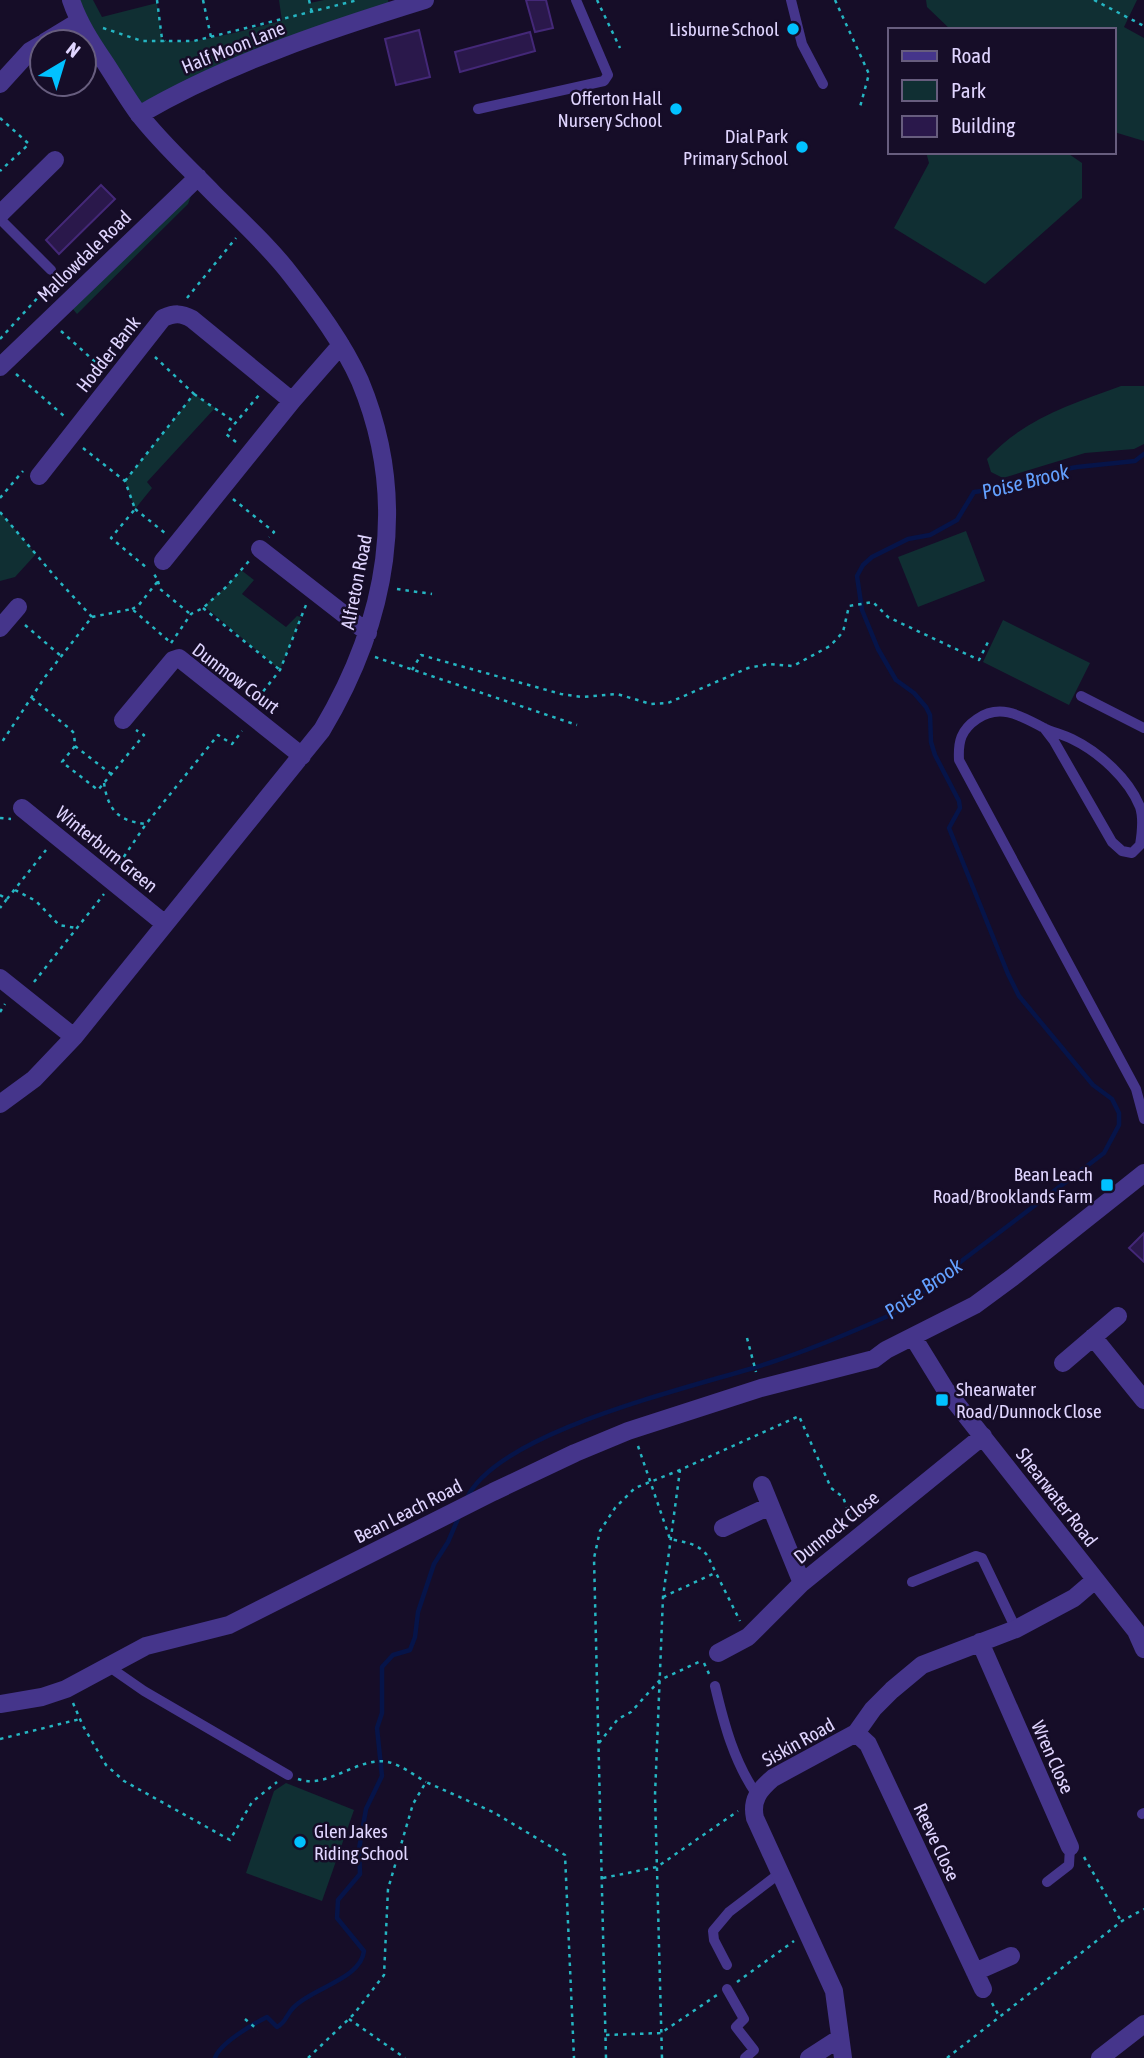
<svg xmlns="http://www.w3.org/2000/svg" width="1144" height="2058" font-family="'Asap Condensed',sans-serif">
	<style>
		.green { fill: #102f33 }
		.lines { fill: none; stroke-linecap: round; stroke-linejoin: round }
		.stream { stroke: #061449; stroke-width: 4.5 }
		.building { fill: #2a184b; stroke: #442878; stroke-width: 2 }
		.path { stroke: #25b5c2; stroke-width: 2.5; stroke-dasharray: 3.5 5; stroke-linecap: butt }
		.service { stroke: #45358b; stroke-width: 10 }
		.minor { stroke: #45358b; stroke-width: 18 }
		.poi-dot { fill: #01c1ff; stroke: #160d28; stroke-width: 2.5 }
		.labels { text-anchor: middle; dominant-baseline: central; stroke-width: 5; stroke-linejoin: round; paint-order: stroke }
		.poi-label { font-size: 19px; fill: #e0d5ff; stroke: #160d28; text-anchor: end }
		.street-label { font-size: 19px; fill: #e0d5ff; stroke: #160d28 }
		.water-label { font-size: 21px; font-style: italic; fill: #63a0ff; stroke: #160d28 }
	</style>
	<rect width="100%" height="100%" fill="#160d28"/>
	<!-- green -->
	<path class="green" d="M71,0H93L102,17L157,3L162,39C180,50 258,26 282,21L279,0H309L310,3L324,0H388L391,10L139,115Z
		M926,0H1137L1124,27L1144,38V141L1114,132V30H951L927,7Z
		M926,152H1066L1082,163V198L985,284L894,228L929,163Z
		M198,177L188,204L77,314L67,302Z
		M1121,386H1144V444L1134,449L1085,453L1003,478L991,472L987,459C1025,418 1070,405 1121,386Z
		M194,394L215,408L147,482L152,488L135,509L125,481Z
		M0,512L36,554L15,577L0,581Z
		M966,531L985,581L918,607L898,557Z
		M241,570L254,580L242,594L286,627L297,616L301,617L280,670L204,606L226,587Z
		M1003,620L1090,663L1069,705L983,662Z
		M286,1783L354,1810L322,1901L246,1873L274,1791Z"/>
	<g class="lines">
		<!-- stream -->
		<path class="stream" d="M466,1500C496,1430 699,1386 769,1363C809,1350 850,1333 888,1316C909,1307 933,1283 951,1269C1002,1230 1053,1192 1104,1153L1119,1125V1113L1112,1099L1093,1085L1019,996L1008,974L949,828L960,808L959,801L935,755L931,742L930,715L926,707L914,693L896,680L878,649L862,610L857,576L863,565L872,557L908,539L930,535L957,520L974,492L1003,488L1039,474L1077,467L1135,461L1144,454
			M215,2058C220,2043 253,2024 267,2017L277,2027C287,2022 286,2014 294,2007C312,1988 361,1979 364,1951L337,1918L338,1900L360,1874L359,1849L366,1809L382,1776L377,1728L382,1713V1667L393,1655L410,1650L415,1637L418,1612L434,1564L448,1542L460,1514"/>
	</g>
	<!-- building -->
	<path class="building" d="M526,0H546L553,28L535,32Z
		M419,30L430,77L396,85L385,39Z
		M530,32L535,51L460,72L455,52Z
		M101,185L115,199L59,254L46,240Z
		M1144,1233V1262L1129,1248Z"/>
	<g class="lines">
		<!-- path -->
		<path class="path" d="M157,0L162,39L165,41
			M203,0L211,37
			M309,0L312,13
			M597,0L620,48
			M835,0L869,74L860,107
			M1094,0L1144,26
			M103,28L142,41H194L358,0
			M0,118L29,144L0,171
			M187,298L236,238
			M61,331L103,369
			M0,339L52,282
			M16,374L64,416
			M194,394L236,423
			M236,442L226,434L259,395
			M83,448L125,481L135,509L111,538L147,568
			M125,481L194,394L155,357
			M0,498L23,471
			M233,499L274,532L269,537
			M135,509L165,533
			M0,512L57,579L92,617L45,677L0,745
			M158,581L160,589L189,613
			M397,589L432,594
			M203,608L280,670
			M132,609L138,606L158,581L154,574
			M92,617L132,609L170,642
			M25,625L61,656
			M171,643L191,614L203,608L226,587L249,561
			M375,657L577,725
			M412,670L421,655L561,694L582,697L617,694L651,704L668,703L748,668L769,664L793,666L830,646L843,632L849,606L873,602L888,617L979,660L990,638
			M32,698L70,729L74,733L75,746L62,762L98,790L144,735L136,730
			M258,698L280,670L306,605
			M75,746L111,774
			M104,783C108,810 118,821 146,824
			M0,818L11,819
			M119,864L146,824L218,735L232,744L242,731
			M15,890L36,901L59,925L76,928
			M0,895L7,899L0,908
			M7,899L46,850
			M34,982L104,894
			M0,1012L5,1004
			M747,1338L756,1372
			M638,1446L670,1539C684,1542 697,1543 707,1555L740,1621
			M663,1597L717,1572
			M704,1663L710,1676
			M73,1703L83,1726L106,1765L124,1781L230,1840L252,1802L277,1782
			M0,1739L80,1719
			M599,1743L618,1719L631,1712L660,1680L703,1660
			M298,1779C327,1790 358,1756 388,1762C401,1765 414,1775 426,1782
			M1084,1857L1121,1921
			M603,1878L657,1867L738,1811
			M737,1982L794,1941
			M992,2003L999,2016
			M245,2019L258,2030
			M349,2019L405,2058
			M606,2035L661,2033L717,1995
			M308,2058L354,2014L384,1975L388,1889L413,1804L426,1782L493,1812L565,1855L574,2058
			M606,2058L594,1558L600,1531L615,1508L635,1488L680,1470
			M662,2058L655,1795L663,1597L680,1470L799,1416L831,1488L843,1497L852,1522
			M947,2058L1122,1921L1144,1909"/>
		<!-- service -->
		<path class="service" d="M791,0L802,44L823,84
			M478,109L604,81L608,75L576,0
			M0,219L51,270
			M1081,696L1144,728
			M1044,728L1054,741L1112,842L1122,851L1132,853L1140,845C1142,833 1144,819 1140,807C1129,779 1099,752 1072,739C1062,734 1051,732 1042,727C1021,716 1000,703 977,719C961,730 958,741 959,760L1136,1089L1144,1119
			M912,1582L976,1556L982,1558L1016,1629
			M108,1666L144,1691L288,1775
			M715,1686C724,1724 734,1762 757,1795
			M1142,1814L1144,1813
			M1047,1882L1069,1865L1070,1847
			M727,1965L714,1940L713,1931L729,1912L780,1873
			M727,1989L744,2019L736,2027L754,2050L745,2058"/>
		<!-- minor -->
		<path class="minor" d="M45,42L78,22
			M0,84L30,51L42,44
			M139,115C228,63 328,30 425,0
			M0,214L55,160
			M0,367L198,177
			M39,476L163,318C175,313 181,313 192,319L292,401
			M260,549L368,633
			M163,561L292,401L341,345
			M0,628L18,607
			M123,720L173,660L179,658L302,756
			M22,808L165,924
			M0,978L74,1037
			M0,1104L34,1079L74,1037L322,730C387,621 410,501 360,381C343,343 316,307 291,275C269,246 240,220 214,194C189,168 160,142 138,113C127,98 117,81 106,64C92,43 79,24 71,0
			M913,1337L945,1389L1136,1631L1144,1649
			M1093,1337L1144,1400
			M1063,1363L1118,1316
			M762,1485L802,1583
			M723,1528L770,1506
			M980,1642L1070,1847
			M718,1653L748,1637L802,1583L983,1436
			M0,1704L42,1697L66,1689L146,1646L229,1625L493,1492L575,1453L628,1431L761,1388L874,1359L886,1350L975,1305L1013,1277L1144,1173
			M856,1733L868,1744L983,1989
			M975,1972L1011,1956
			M809,2058L840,2038
			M843,2058L834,1991L755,1818C751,1800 759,1790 773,1778L856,1733L873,1709L892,1690L922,1665L1016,1629L1074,1598L1095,1580
			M1100,2058L1144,2024"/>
	</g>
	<!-- markers -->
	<g class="poi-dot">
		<circle cx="793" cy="29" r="7"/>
		<circle cx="676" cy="109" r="7"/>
		<circle cx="802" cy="147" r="7"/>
		<rect x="1100" y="1178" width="14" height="14" rx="3.5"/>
		<rect x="935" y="1393" width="14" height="14" rx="3.5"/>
		<circle cx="300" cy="1842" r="7"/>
	</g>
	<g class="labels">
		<!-- poi labels -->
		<g class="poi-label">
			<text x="779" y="29">Lisburne School</text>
			<text x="662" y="98">Offerton Hall<tspan x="662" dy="22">Nursery School</tspan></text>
			<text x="788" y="136">Dial Park<tspan x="788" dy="22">Primary School</tspan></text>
			<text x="1093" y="1174">Bean Leach<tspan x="1093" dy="22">Road/Brooklands Farm</tspan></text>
			<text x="956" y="1389" text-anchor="start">Shearwater<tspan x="956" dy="22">Road/Dunnock Close</tspan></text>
			<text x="314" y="1831" text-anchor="start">Glen Jakes<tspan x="314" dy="22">Riding School</tspan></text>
		</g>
		<!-- street labels -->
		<g class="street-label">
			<text transform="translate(233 47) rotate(-22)">Half Moon Lane</text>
			<text transform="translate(84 256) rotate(-44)">Mallowdale Road</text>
			<text transform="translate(108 354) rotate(-52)">Hodder Bank</text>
			<text transform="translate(356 582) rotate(-79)">Alfreton Road</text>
			<text transform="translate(236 678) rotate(37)">Dunmow Court</text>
			<text transform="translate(107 849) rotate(39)">Winterburn Green</text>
			<text transform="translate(1057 1497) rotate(52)">Shearwater Road</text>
			<text transform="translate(408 1511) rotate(-27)">Bean Leach Road</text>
			<text transform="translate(836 1527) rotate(-39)">Dunnock Close</text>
			<text transform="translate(798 1742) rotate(-29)">Siskin Road</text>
			<text transform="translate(1053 1757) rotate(66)">Wren Close</text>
			<text transform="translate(937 1842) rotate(65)">Reeve Close</text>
		</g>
		<!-- water labels -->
		<g class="water-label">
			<text transform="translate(1025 481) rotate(-14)">Poise Brook</text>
			<text transform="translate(923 1288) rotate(-35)">Poise Brook</text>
		</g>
	</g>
	<!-- legend -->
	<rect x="888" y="28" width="228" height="126" fill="#160d28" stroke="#675d7e" stroke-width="2"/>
	<rect x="902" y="51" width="35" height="10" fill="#45358b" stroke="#675d7e" stroke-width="2"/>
	<text x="951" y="63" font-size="21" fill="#e0d5ff">Road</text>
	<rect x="902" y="80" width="35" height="21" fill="#102f33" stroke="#675d7e" stroke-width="2"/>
	<text x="951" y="98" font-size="21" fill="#e0d5ff">Park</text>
	<rect x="902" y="116" width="35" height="21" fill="#2a184b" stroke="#675d7e" stroke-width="2"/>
	<text x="951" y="133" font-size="21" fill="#e0d5ff">Building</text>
	<!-- north arrow -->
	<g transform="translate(63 63) rotate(38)"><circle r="33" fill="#160d28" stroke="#675d7e" stroke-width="2"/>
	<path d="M0-5L12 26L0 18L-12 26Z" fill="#01c1ff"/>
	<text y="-10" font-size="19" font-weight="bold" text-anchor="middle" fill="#e0d5ff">N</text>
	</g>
</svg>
